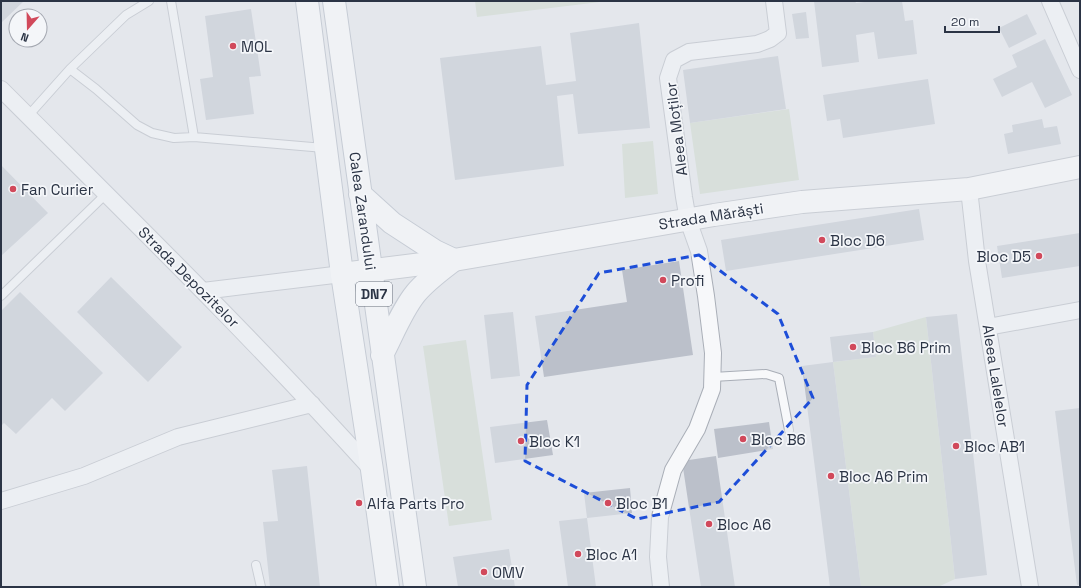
<svg xmlns="http://www.w3.org/2000/svg" width="1081" height="588" font-family="'Space Grotesk',sans-serif">
	<style>
		.green { fill: #c9d6c5 }
		.building { fill: #bbc0ca }
		.lines { fill: none; stroke-linecap: round; stroke-linejoin: round }
		.lane-casing { stroke: #a9aeb7; stroke-width: 10 }
		.street-casing { stroke: #a9aeb7; stroke-width: 18 }
		.secondary-casing { stroke: #a9aeb7; stroke-width: 24 }
		.primary-casing { stroke: #a3abb8; stroke-width: 24 }
		.lane { stroke: #f7f8fa; stroke-width: 8 }
		.street { stroke: #f7f8fa; stroke-width: 16 }
		.secondary { stroke: #fff; stroke-width: 22 }
		.primary { stroke: #fff; stroke-width: 22 }
		.marked { fill: none; stroke: #1d4ed8; stroke-width: 3; stroke-dasharray: 8 5; stroke-linejoin: round }
		.poi-dot { fill: #d1495b; stroke: #f4f6f9; stroke-width: 1.5 }
		.labels { text-anchor: middle; dominant-baseline: central; stroke-width: 3.5; stroke-linejoin: round; paint-order: stroke }
		.shield { fill: #f4f6f9; stroke: #676e7b; stroke-width: 1 }
		.shield-label { font-size: 14px; font-weight: bold; fill: #2b3445 }
		.poi-label { font-size: 15px; fill: #2b3445; stroke: #f4f6f9; text-anchor: start }
		.street-label { font-size: 15px; fill: #2b3445; stroke: #f4f6f9 }
	</style>
	<rect width="100%" height="100%" fill="#e4e7ec"/>
	<!-- green -->
	<path class="green" d="M475,1H608L477,17Z
		M789,109L799,180L700,194L690,123Z
		M653,141L658,194L625,198L622,144Z
		M926,317L955,579L938,587H861L833,362L876,357L873,332Z
		M466,340L492,520L449,526L423,346Z"/>
	<!-- building -->
	<path class="building" d="M1,1H24L1,23Z
		M814,1H855L856,3L872,1H902L905,21L913,20L917,54L878,59L874,32L856,35L859,62L822,67Z
		M251,9L261,76L249,77L254,114L206,120L200,79L213,77L205,16Z
		M806,12L809,38L796,39L792,14Z
		M1027,14L1037,34L1009,48L999,28Z
		M639,23L650,128L578,134L573,94L557,96L564,166L455,180L440,58L541,46L546,85L576,81L570,33Z
		M1045,39L1072,95L1045,108L1032,82L1002,97L993,79L1017,67L1012,55Z
		M778,56L786,109L690,123L683,70Z
		M928,79L935,124L843,138L840,119L827,121L823,95Z
		M1042,119L1044,128L1057,126L1061,144L1008,154L1004,134L1013,132L1012,125Z
		M1,165L48,213L1,256Z
		M919,209L924,240L726,271L721,240Z
		M1080,233V266L1002,278L997,246Z
		M679,261L693,355L544,377L535,316L627,302L622,270Z
		M111,277L182,347L148,382L77,312Z
		M20,292L103,373L65,411L52,398L16,434L4,423L1,426V311Z
		M513,312L520,376L491,379L484,315Z
		M957,314L987,575L955,579L926,317Z
		M873,332L876,357L833,362L861,587H830L802,366L833,362L830,337Z
		M1080,408V585H1077L1055,411Z
		M547,420L553,455L495,463L490,427Z
		M769,422L773,449L718,458L714,429Z
		M716,456L735,587H701L682,461Z
		M307,466L320,587H270L263,522L278,521L272,470Z
		M630,488L632,513L587,518L584,493Z
		M587,518L596,587H568L559,521Z
		M509,549L515,587H458L453,557Z"/>
	<g class="lines">
		<!-- lane casing -->
		<g class="lane-casing">
			<path id="lane" d="M171,1L194,137L324,148
				M70,69L96,89L137,125L152,133L174,138L194,137
				M28,116L70,69L126,15L149,1
				M1,296L106,194
				M713,377L766,374L779,378L789,430
				M256,565L261,587"/>
		</g>
		<!-- street casing -->
		<g class="street-casing">
			<path id="street" d="M1050,1L1080,70
				M1,89C126,214 253,338 372,470
				M969,189L977,261L1030,587
				M203,291L342,274
				M988,327L1080,310
				M1,501L84,476L178,437L312,404
				M661,587L658,557L660,517L673,470L697,429L712,389L713,353L706,296L699,251L688,220L684,197L668,78L674,60L689,52L757,44L770,39L778,33L774,1"/>
		</g>
		<!-- secondary casing -->
		<g class="secondary-casing">
			<path id="secondary" d="M342,274L454,260L714,215L802,202L969,189L1080,167"/>
		</g>
		<!-- primary casing -->
		<g class="primary-casing">
			<path id="primary" d="M307,1L342,274L372,470L388,587
				M334,1L415,587
				M360,194L392,223L435,251L454,260C441,270 427,280 416,293C402,310 393,334 382,355"/>
		</g>
		<!-- lane -->
		<use href="#lane" class="lane"/>
		<!-- street -->
		<use href="#street" class="street"/>
		<!-- secondary -->
		<use href="#secondary" class="secondary"/>
		<!-- primary -->
		<use href="#primary" class="primary"/>
	</g>
	<!-- marked area -->
	<path d="M0 0H1081V588H0ZM699,255L778,314L813,398L719,502L637,519L525,461L527,385L599,273Z" fill="#e4e7ec" fill-opacity=".55" fill-rule="evenodd"/>
	<path class="marked" d="M699,255L778,314L813,398L719,502L637,519L525,461L527,385L599,273Z"/>
	<!-- markers -->
	<g class="poi-dot">
		<circle cx="233" cy="46" r="4"/>
		<circle cx="13" cy="189" r="4"/>
		<circle cx="822" cy="240" r="4"/>
		<circle cx="1039" cy="256" r="4"/>
		<circle cx="663" cy="280" r="4"/>
		<circle cx="853" cy="347" r="4"/>
		<circle cx="743" cy="439" r="4"/>
		<circle cx="521" cy="441" r="4"/>
		<circle cx="956" cy="446" r="4"/>
		<circle cx="831" cy="476" r="4"/>
		<circle cx="359" cy="503" r="4"/>
		<circle cx="608" cy="503" r="4"/>
		<circle cx="709" cy="524" r="4"/>
		<circle cx="578" cy="554" r="4"/>
		<circle cx="484" cy="572" r="4"/>
	</g>
	<g class="labels">
		<!-- shield labels -->
		<rect class="shield" x="356" y="282" width="36" height="24" rx="3"/>
		<g class="shield-label">
			<text x="374" y="294">DN7</text>
		</g>
		<!-- poi labels -->
		<g class="poi-label">
			<text x="241" y="46">MOL</text>
			<text x="21" y="189">Fan Curier</text>
			<text x="830" y="240">Bloc D6</text>
			<text x="1031" y="256" text-anchor="end">Bloc D5</text>
			<text x="671" y="280">Profi</text>
			<text x="861" y="347">Bloc B6 Prim</text>
			<text x="751" y="439">Bloc B6</text>
			<text x="529" y="441">Bloc K1</text>
			<text x="964" y="446">Bloc AB1</text>
			<text x="839" y="476">Bloc A6 Prim</text>
			<text x="367" y="503">Alfa Parts Pro</text>
			<text x="616" y="503">Bloc B1</text>
			<text x="717" y="524">Bloc A6</text>
			<text x="586" y="554">Bloc A1</text>
			<text x="492" y="572">OMV</text>
		</g>
		<!-- street labels -->
		<g class="street-label">
			<text transform="translate(676 129) rotate(-97)">Aleea Moților</text>
			<text transform="translate(363 211) rotate(82)">Calea Zarandului</text>
			<text transform="translate(711 216) rotate(-9)">Strada Mărăști</text>
			<text transform="translate(189 277) rotate(45)">Strada Depozitelor</text>
			<text transform="translate(996 376) rotate(81)">Aleea Lalelelor</text>
		</g>
	</g>
	<!-- border -->
	<rect width="1081" height="588" fill="none" stroke="#2b3445" stroke-width="4"/>
	<!-- north arrow -->
	<g transform="translate(28 28) rotate(200)"><circle r="19" fill="#f4f6f9" stroke="#a4a8b1"/>
	<path d="M0-3L7 15L0 10L-7 15Z" fill="#d1495b"/>
	<text y="-6" font-size="11" font-weight="bold" text-anchor="middle" fill="#2b3445">N</text>
	</g>
	<!-- scale -->
	<path d="M945 26v6h54v-6" fill="none" stroke="#2b3445" stroke-width="2"/>
	<text x="951" y="26" font-size="12" fill="#2b3445" stroke="#f4f6f9" stroke-width="3" paint-order="stroke">20 m</text>
</svg>
